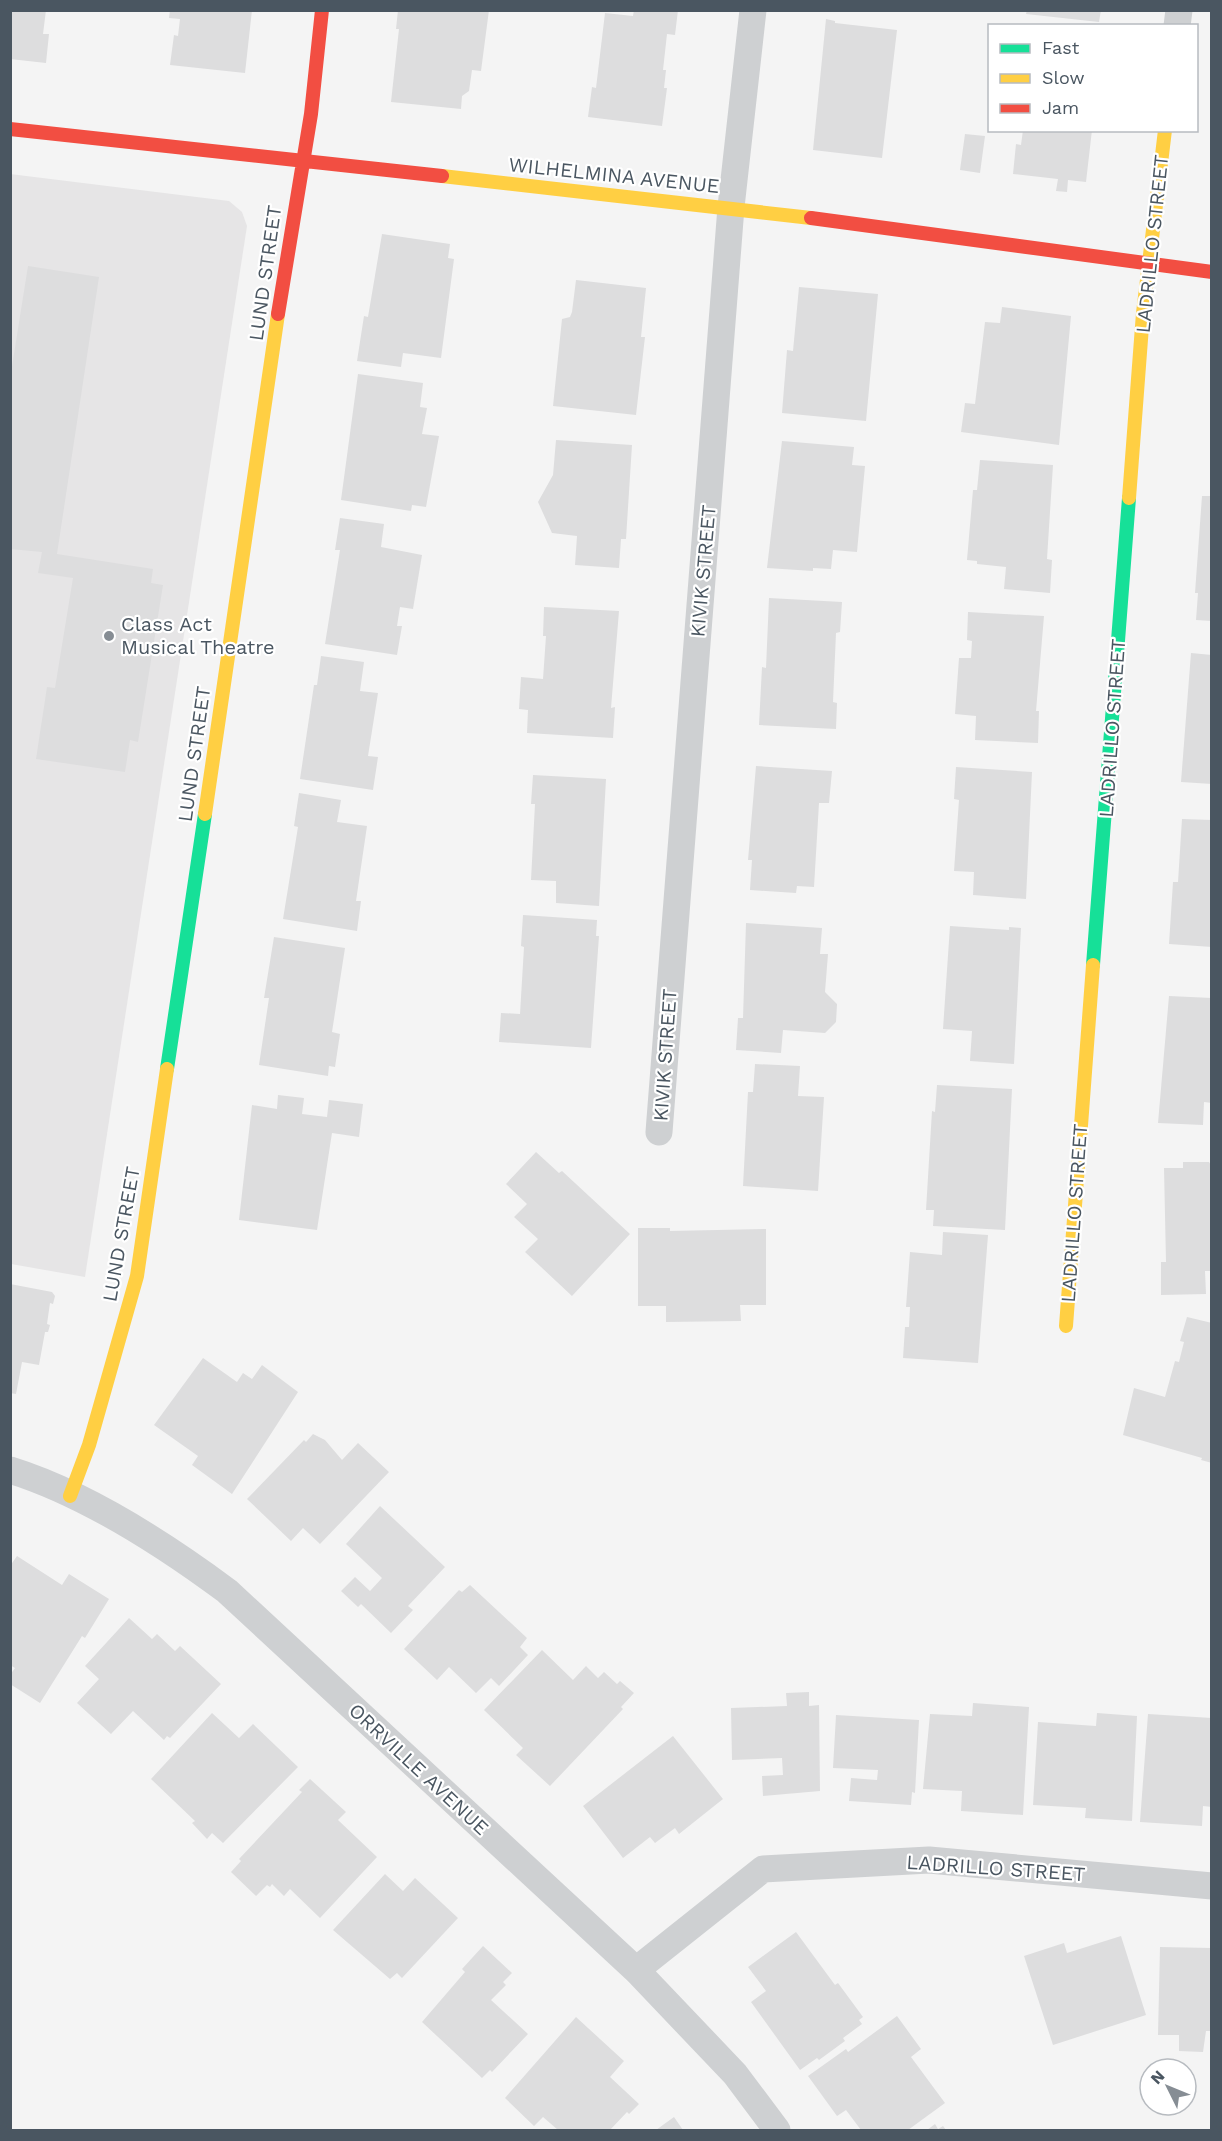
<svg xmlns="http://www.w3.org/2000/svg" width="1222" height="2141" font-family="'Work Sans',sans-serif">
	<style>
		.education { fill: #e6e5e6 }
		.building { fill: #ddddde }
		.lines { fill: none; stroke-linecap: round; stroke-linejoin: round }
		.street { stroke: #ced0d2; stroke-width: 27 }
		.fast { stroke: #16e098; stroke-width: 14 }
		.slow { stroke: #ffcf43; stroke-width: 14 }
		.jam { stroke: #f24e42; stroke-width: 14 }
		.poi-dot { fill: #868d94; stroke: #fff; stroke-width: 2 }
		.labels { text-anchor: middle; dominant-baseline: central; stroke-width: 4.5; stroke-linejoin: round; paint-order: stroke }
		.street-label { font-size: 20px; fill: #4a5661; stroke: #fff }
		.poi-label { font-size: 20px; fill: #4a5661; stroke: #fff; text-anchor: start }
	</style>
	<rect width="100%" height="100%" fill="#f4f4f4"/>
	<!-- education -->
	<path class="education" d="M10,174L229,201L242,212L247,226L85,1277L11,1264Z"/>
	<!-- building -->
	<path class="building" d="M10,10H46L43,34H49L46,63L10,59Z
		M170,10H252L245,73L170,65L174,35L178,36L180,19L169,18Z
		M398,10H489L481,71L472,70L469,91L462,96L461,109L391,102L399,29H396Z
		M634,10H678L675,35L667,34L663,70H666L664,88H667L662,126L588,117L592,87L596,88L605,13L633,16Z
		M1027,10H1101L1099,22L1026,14Z
		M826,19L835,21V23L897,30L882,158L813,150Z
		M1023,130H1092L1086,182L1068,180L1067,192L1056,191L1058,179L1013,174L1016,144L1021,145Z
		M965,134L985,136L980,173L960,170Z
		M382,234L450,244L448,258L454,259L441,358L403,353L401,367L357,361L364,316L368,317Z
		M28,266L99,277L57,554L153,569L151,583L163,585L138,742L130,740L125,772L36,759L47,687L55,688L73,578L38,573L42,552L10,549V379Z
		M576,280L646,288L641,337H645L636,415L553,406L562,319L570,317L572,312Z
		M799,287L878,294L866,421L782,413L787,350L793,351Z
		M1002,307L1071,316L1059,445L961,432L965,403L975,404L985,322L1000,323Z
		M358,374L423,383L420,407L427,408L422,434L439,436L426,507L412,505L411,511L341,500Z
		M556,440L632,445L626,539H621L619,568L575,565L577,536L552,533L538,502L553,475Z
		M782,441L854,447L852,465L865,466L857,552L833,550L831,569L813,568V571L767,568Z
		M980,460L1053,465L1047,559L1052,560L1050,593L1004,589L1006,567L977,564V561L967,560L973,490H977Z
		M1202,496H1212V621L1196,620L1198,593H1195Z
		M340,518L384,524L381,547L422,555L413,609L400,607L397,626H402L397,655L325,644L340,550H335Z
		M769,598L842,602L840,632L836,633L833,702L837,703L836,729L759,725L762,667L766,668Z
		M544,607L619,611L611,708L615,707L613,738L527,733L528,710L519,709L521,677L543,679L546,636H543Z
		M968,612L1044,616L1036,711H1039L1038,743L975,740L976,716L955,714L959,658H971L972,641L967,640Z
		M1191,653L1212,655V784L1181,782Z
		M321,656L364,662L360,691L378,693L368,756L378,757L373,790L300,779L314,685H317Z
		M756,766L832,771L829,803H819L814,887L797,886L796,893L750,890L752,860H748Z
		M956,767L1032,772L1026,899L973,895L974,872L954,871L959,800L954,799Z
		M533,775L606,779L599,906L556,903V881L531,880L535,804H531Z
		M299,793L341,800L337,822L367,826L356,901H361L357,931L283,919L298,827L294,826Z
		M1182,819L1212,820V947L1169,944L1173,882H1178Z
		M523,915L597,920L596,936H599L591,1048L499,1042L501,1013L520,1014L524,947L521,946Z
		M746,923L822,928L820,954H828L825,992L837,1004L836,1022L825,1033L783,1030L781,1053L736,1050L738,1018H743Z
		M950,926L1009,930V927L1021,928L1014,1064L970,1061L972,1031L943,1029Z
		M274,937L345,948L332,1032L340,1034L335,1067L329,1066L328,1076L259,1065L269,998H264Z
		M1169,996L1212,998V1103L1204,1102L1203,1125L1158,1123Z
		M755,1064L800,1066L798,1096L824,1097L818,1191L743,1186L748,1092H753Z
		M937,1085L1012,1089L1005,1230L933,1226L934,1210H926L932,1111L935,1112Z
		M278,1095L304,1098L302,1114L327,1117L329,1100L363,1104L359,1137L332,1133L317,1230L239,1220L252,1105L277,1109Z
		M536,1152L559,1173L562,1171L630,1234L572,1296L525,1252L538,1239L514,1217L527,1204L506,1184Z
		M1183,1162H1209L1212,1167V1271H1205L1206,1294L1161,1295V1262H1166L1164,1168H1183Z
		M638,1228H670V1231L766,1229V1305H740L741,1321L666,1322V1306H638Z
		M943,1232L988,1235L978,1363L903,1358L905,1327H909L910,1307H906L910,1252L942,1255Z
		M10,1284L52,1292L55,1296L53,1304L50,1303L47,1324L50,1325L48,1332H45L39,1365L22,1362L16,1394L10,1393Z
		M1187,1317L1212,1323V1463L1201,1460L1202,1458L1123,1435L1134,1388L1165,1397L1175,1361L1179,1362L1184,1342L1180,1341Z
		M203,1358L237,1382L243,1373L252,1379L262,1365L298,1392L232,1494L192,1465L198,1456L154,1425Z
		M313,1434L325,1440L342,1460L358,1443L389,1472L320,1544L303,1528L291,1541L247,1499L304,1440L306,1442Z
		M380,1506L445,1567L408,1606L413,1610L391,1633L361,1604L358,1607L341,1591L355,1577L370,1591L382,1578L346,1544Z
		M17,1556L62,1585L69,1574L109,1599L85,1638L82,1636L40,1703L10,1684V1675L15,1668L10,1665V1566Z
		M470,1585L527,1638L520,1647L528,1655L499,1686L491,1678L476,1693L449,1667L437,1680L404,1649L459,1590L462,1592Z
		M129,1618L152,1639L157,1634L175,1651L180,1646L221,1684L170,1738L167,1736L164,1740L133,1711L111,1734L77,1703L99,1679L85,1666Z
		M542,1650L573,1680L586,1666L598,1678L604,1672L617,1684L620,1681L634,1693L621,1707L623,1709L550,1786L516,1755L523,1748L484,1710Z
		M809,1692V1706L819,1705L820,1791L763,1796L762,1776L783,1775L782,1758L732,1760L731,1708L787,1706L786,1693Z
		M973,1703L1029,1707L1023,1815L961,1811L962,1791L923,1789L930,1714L972,1716Z
		M212,1713L239,1738L253,1724L298,1767L223,1843L212,1833L207,1839L192,1823L195,1821L151,1779Z
		M1097,1713L1137,1716L1132,1821L1085,1818L1086,1808L1033,1805L1038,1722L1096,1726Z
		M1148,1714L1212,1718V1807L1203,1806L1202,1826L1140,1822Z
		M836,1715L919,1720L915,1793L912,1792L911,1805L849,1801L851,1778L877,1780L878,1770L833,1768Z
		M673,1736L723,1799L679,1834L675,1828L655,1843L650,1837L623,1858L583,1806Z
		M310,1779L346,1812L338,1820L377,1857L320,1918L290,1889L284,1896L272,1884L270,1887L267,1885L256,1896L231,1872L241,1861L239,1859L302,1792L299,1790Z
		M385,1874L403,1891L415,1878L458,1918L402,1978L397,1973L390,1979L333,1930Z
		M796,1932L835,1985L838,1983L863,2017L859,2020L862,2024L843,2038L845,2041L819,2060L817,2058L800,2070L751,2002L766,1991L748,1967Z
		M1121,1936L1146,2015L1053,2045L1024,1956L1064,1943L1067,1953Z
		M483,1946L512,1973L503,1982L506,1985L491,2000L528,2034L492,2072L490,2070L482,2078L422,2022L465,1972L462,1969Z
		M1160,1947L1212,1948V2031H1206L1203,2052L1179,2051V2035H1158Z
		M897,2016L921,2049L911,2057L945,2103L908,2130H861L846,2110L837,2116L808,2076L846,2049L848,2052Z
		M576,2017L624,2061L610,2077L639,2104L629,2114L627,2112L610,2130H558L543,2117L534,2126L505,2098Z
		M674,2117L683,2130H656Z
		M935,2124L938,2129L943,2126L946,2130H927Z"/>
	<g class="lines">
		<!-- street -->
		<path class="street" d="M1177,26L1179,10
			M659,1132L731,207L753,10
			M10,1470C84,1493 165,1545 227,1591L636,1970L735,2074L777,2130
			M636,1970L763,1869L929,1860L1212,1886"/>
		<!-- fast -->
		<path class="fast" d="M1093,965L1129,498
			M167,1069L205,814"/>
		<!-- slow -->
		<path class="slow" d="M442,176L811,218
			M1129,498L1143,313L1165,130
			M205,814L278,314
			M1066,1326L1093,965
			M70,1496L89,1445L137,1276L167,1069"/>
		<!-- jam -->
		<path class="jam" d="M10,129L442,176
			M811,218L1212,272
			M278,314L311,114L322,10"/>
	</g>
	<!-- markers -->
	<circle class="poi-dot" cx="109" cy="636" r="6"/>
	<g class="labels">
		<!-- street labels -->
		<g class="street-label">
			<text transform="translate(614 175) rotate(6)">WILHELMINA AVENUE</text>
			<text transform="translate(1152 244) rotate(-84)">LADRILLO STREET</text>
			<text transform="translate(265 273) rotate(-82)">LUND STREET</text>
			<text transform="translate(703 571) rotate(-85)">KIVIK STREET</text>
			<text transform="translate(1112 728) rotate(-86)">LADRILLO STREET</text>
			<text transform="translate(194 754) rotate(-82)">LUND STREET</text>
			<text transform="translate(665 1055) rotate(-86)">KIVIK STREET</text>
			<text transform="translate(1074 1213) rotate(-86)">LADRILLO STREET</text>
			<text transform="translate(121 1234) rotate(-80)">LUND STREET</text>
			<text transform="translate(419 1769) rotate(43)">ORRVILLE AVENUE</text>
			<text transform="translate(996 1868) rotate(4)">LADRILLO STREET</text>
		</g>
		<!-- poi labels -->
		<g class="poi-label">
			<text x="121" y="624">Class Act<tspan x="121" dy="23">Musical Theatre</tspan></text>
		</g>
	</g>
	<!-- border -->
	<rect width="1222" height="2141" fill="none" stroke="#4a5661" stroke-width="24"/>
	<!-- legend -->
	<rect x="988" y="24" width="210" height="108" fill="#ffffff" stroke="#b7bbc0" stroke-width="1.5"/>
	<rect x="1000" y="44" width="30" height="9" fill="#16e098" stroke="#b7bbc0" stroke-width="1.5"/>
	<text x="1042" y="54" font-size="18" fill="#4a5661">Fast</text>
	<rect x="1000" y="74" width="30" height="9" fill="#ffcf43" stroke="#b7bbc0" stroke-width="1.5"/>
	<text x="1042" y="84" font-size="18" fill="#4a5661">Slow</text>
	<rect x="1000" y="104" width="30" height="9" fill="#f24e42" stroke="#b7bbc0" stroke-width="1.5"/>
	<text x="1042" y="114" font-size="18" fill="#4a5661">Jam</text>
	<!-- north arrow -->
	<g transform="translate(1168 2087) rotate(313)"><circle r="28" fill="#ffffff" stroke="#b7bbc0" stroke-width="1.5"/>
	<path d="M0-4.5L10 22L0 15L-10 22Z" fill="#868d94"/>
	<text y="-9" font-size="16" font-weight="bold" text-anchor="middle" fill="#4a5661">N</text>
	</g>
</svg>
